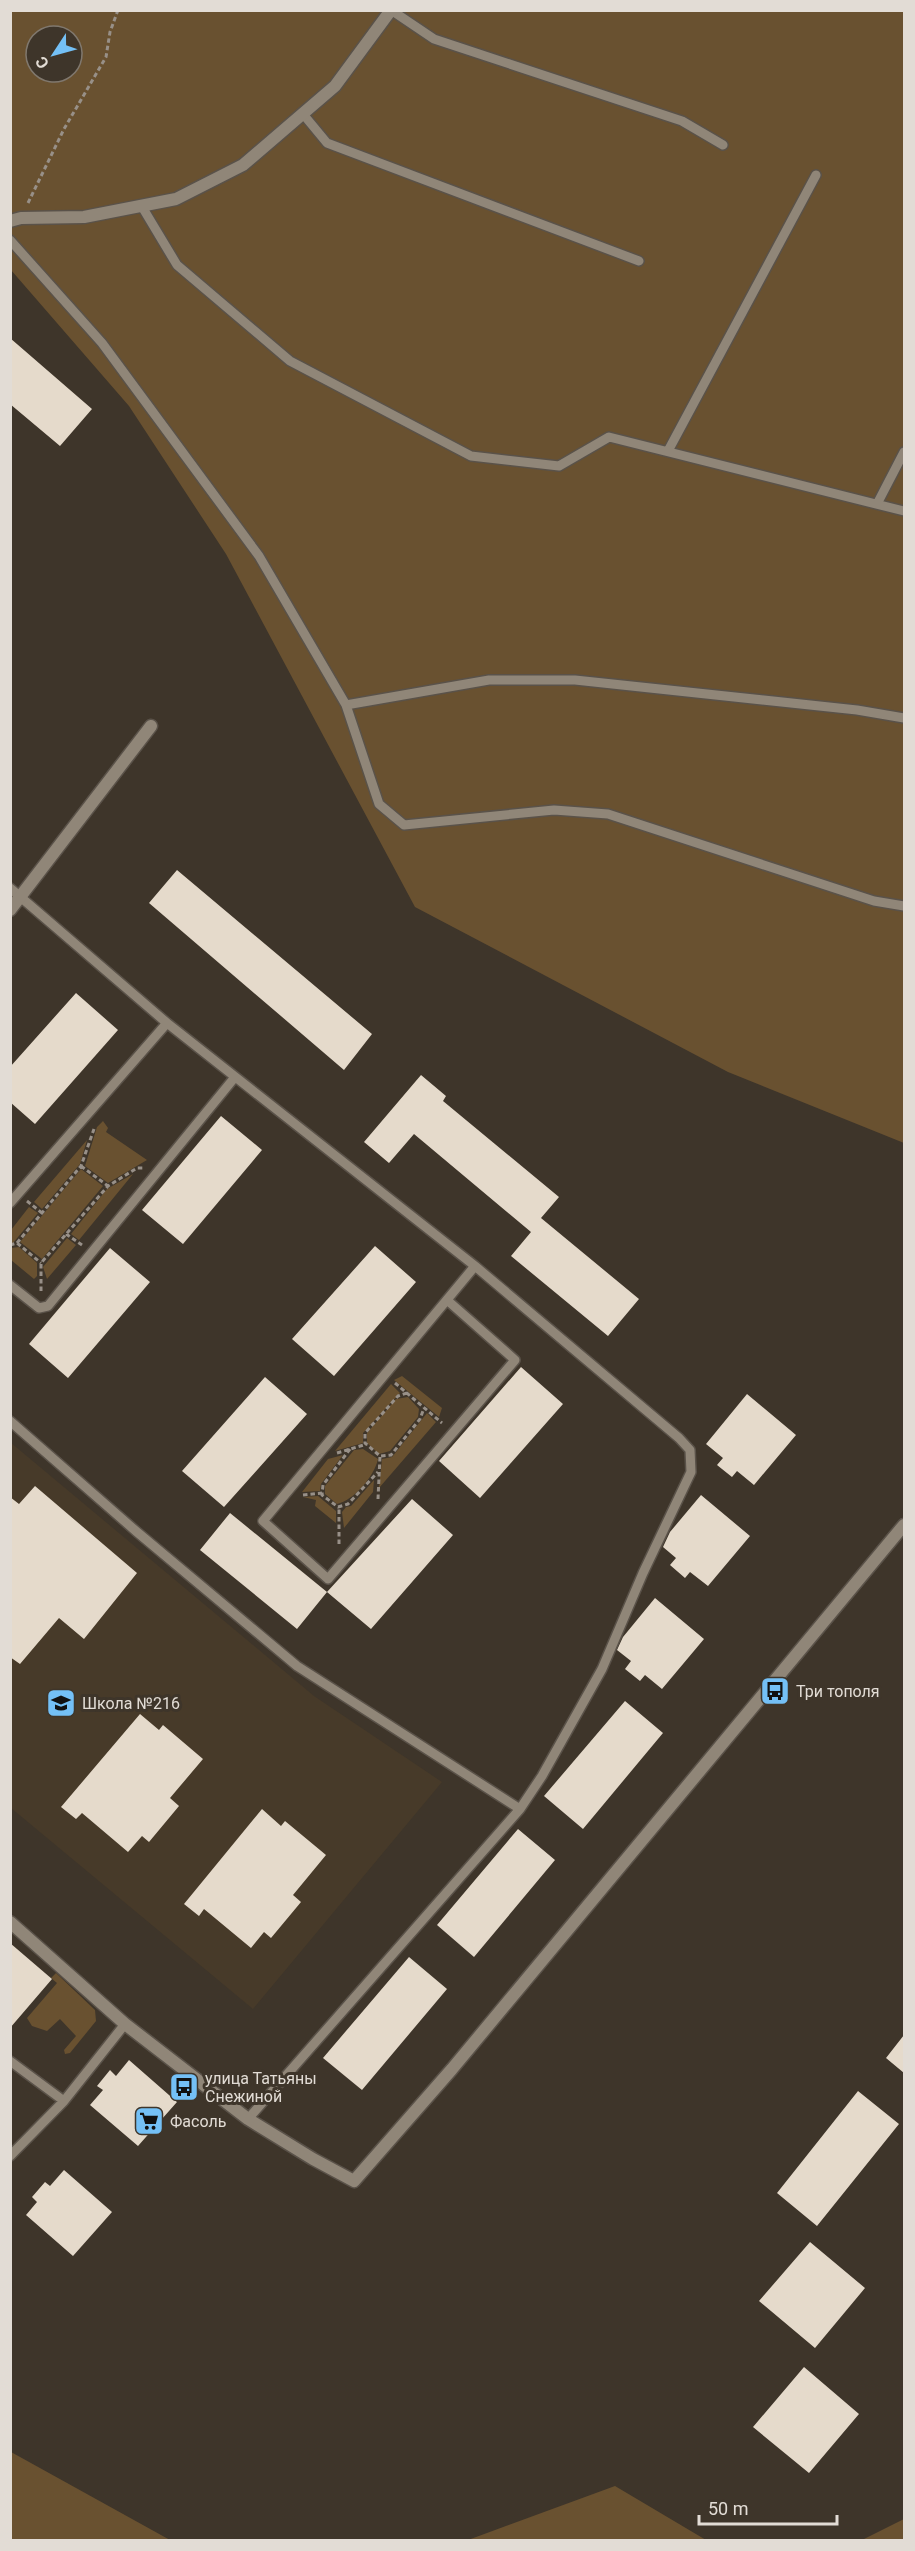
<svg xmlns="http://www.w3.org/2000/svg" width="915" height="2551" font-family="Roboto,sans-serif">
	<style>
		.built { fill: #473a29 }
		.green { fill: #695130; fill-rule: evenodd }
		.building { fill: #e5dacb }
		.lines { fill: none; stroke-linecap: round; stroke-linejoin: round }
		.service-casing { stroke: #5a5249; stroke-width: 12 }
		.minor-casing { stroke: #5a5249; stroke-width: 15 }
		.tertiary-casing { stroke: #5a5249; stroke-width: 15 }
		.path { stroke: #989088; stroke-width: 3; stroke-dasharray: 4.5 3; stroke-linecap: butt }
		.service { stroke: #908678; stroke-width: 9 }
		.minor { stroke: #908678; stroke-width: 12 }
		.tertiary { stroke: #908678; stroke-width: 12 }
		.labels { text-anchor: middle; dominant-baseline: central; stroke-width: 6; stroke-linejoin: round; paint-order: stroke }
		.poi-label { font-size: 16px; fill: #e2dcd5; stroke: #3e352a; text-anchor: start }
	</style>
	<rect width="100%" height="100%" fill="#3e352a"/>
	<!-- built -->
	<path class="built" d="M10,1442L314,1696L442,1782L253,2009L11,1808Z"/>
	<!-- green -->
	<path class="green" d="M10,11H904V1143L728,1072L415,907L226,554L129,406L11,270ZM36,36H72V72H36Z
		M103,1121L108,1128L106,1132L147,1160L108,1183L85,1166L97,1127Z
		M87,1140L80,1164L42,1209L34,1202Z
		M81,1169L103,1186L42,1259L20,1242Z
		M133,1174L79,1240L71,1234L107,1189Z
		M29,1207L38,1213L13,1243H11V1230Z
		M67,1238L76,1245L47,1279L43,1267Z
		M19,1247L37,1263V1276L34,1279L11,1260V1248Z
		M402,1376L442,1408L439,1417L394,1380Z
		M391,1384L400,1393L363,1433V1443L335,1451Z
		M408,1397L419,1409L418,1417L390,1451L379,1454L367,1443V1433L396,1399Z
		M427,1413L436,1422L379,1488L382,1459L392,1457Z
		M363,1449L378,1459C374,1477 354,1500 337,1504L325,1494V1486L354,1450Z
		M343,1455L321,1484L320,1491L302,1492L328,1459Z
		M374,1480L373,1492L344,1528L342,1512L346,1507L351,1506Z
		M318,1496L336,1511V1523L315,1506L316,1500L303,1497Z
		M56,1973L95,2010L96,2021L70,2053L65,2054L64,2050L76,2036L60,2019L47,2031L32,2026L27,2018L57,1983L51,1978Z
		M10,2452H11L170,2540H11Z
		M615,2486L706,2540H468Z
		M904,2519V2540H862Z"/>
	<!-- building -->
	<path class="building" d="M10,338L92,409L60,446L10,404Z
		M177,870L372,1034L344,1070L149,903Z
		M76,993L118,1030L35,1124L10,1102V1067Z
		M421,1075L446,1096L443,1101L559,1197L541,1218L639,1299L608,1336L511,1256L531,1232L414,1134L389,1163L364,1142Z
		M221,1116L262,1150L183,1244L142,1210Z
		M375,1246L416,1282L334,1376L292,1339Z
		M110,1248L150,1282L68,1378L29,1344Z
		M521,1367L563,1404L480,1498L439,1461Z
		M265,1377L307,1414L224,1507L182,1471Z
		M747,1394L796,1435L754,1485L737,1471L732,1477L717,1465L723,1458L706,1444Z
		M35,1486L137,1573L84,1639L59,1618L20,1664L10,1657V1497L19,1504Z
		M701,1495L750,1536L708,1586L690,1572L685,1578L670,1565L676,1558L663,1547L670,1532Z
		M412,1499L453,1535L371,1629L327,1592Z
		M230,1513L327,1592L297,1629L200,1550Z
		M655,1598L704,1639L662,1689L645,1675L640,1681L625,1669L631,1661L617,1650L623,1637Z
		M625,1701L663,1733L583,1829L544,1796Z
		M140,1714L159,1730L163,1725L203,1759L170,1798L179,1806L149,1842L142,1836L128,1852L82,1813L76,1819L61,1807Z
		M262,1809L281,1826L285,1821L326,1855L293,1895L301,1902L271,1938L264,1932L251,1948L204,1909L199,1916L184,1904Z
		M518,1829L555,1860L474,1957L437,1925Z
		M10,1943L52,1979L10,2028Z
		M409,1957L447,1989L362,2090L323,2058Z
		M904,2035V2073L886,2058Z
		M129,2060L177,2102L138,2146L90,2105L103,2090L97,2086L110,2070L116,2076Z
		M858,2091L899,2124L817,2226L777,2193Z
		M64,2170L112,2212L73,2256L26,2215L37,2202L32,2197L45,2182L50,2186Z
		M810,2242L865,2288L815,2348L759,2301Z
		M804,2367L859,2414L809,2473L753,2427Z"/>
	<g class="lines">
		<!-- service casing -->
		<g class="service-casing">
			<path id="service" d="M391,10L434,39L682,121L723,145
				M303,114L327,143L639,261
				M141,205L177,265L290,361L471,456L559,466L609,437L904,511
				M10,240L102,343L259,556L346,705L379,804L404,825L554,810L608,814L874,901L904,906
				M668,451L816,175
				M877,504L904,452
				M346,705L489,680H575L857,710L904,718
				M10,888L167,1023L475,1266L679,1438L690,1450L691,1472L643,1573L602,1669L542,1776L520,1809L248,2119
				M10,1203L167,1023
				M10,1285L39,1308L48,1306L235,1077
				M447,1300L515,1360L328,1579L263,1521L475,1266
				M10,1421L137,1532L297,1666L520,1809
				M10,2061L64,2101
				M10,2156L64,2101L125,2024"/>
		</g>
		<!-- minor casing -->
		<g class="minor-casing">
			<path id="minor" d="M10,221L21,218L84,217L176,199L243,165L335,86L391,10
				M10,910L151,726"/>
		</g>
		<!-- tertiary casing -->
		<g class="tertiary-casing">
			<path id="tertiary" d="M10,1922L125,2024L248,2119L313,2159L354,2181L452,2069L904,1525"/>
		</g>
		<!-- path -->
		<path class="path" d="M28,203L64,129L106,57L110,32L118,10
			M81,1166L108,1186
			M27,1201L42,1213
			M66,1234L82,1245
			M17,1243L81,1166L94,1129
			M10,1245L17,1243L41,1263
			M41,1291V1263L108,1186L137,1168H143
			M395,1383L442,1423
			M407,1393L398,1396L365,1433V1443L380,1456L391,1455L420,1419L424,1408
			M350,1449L323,1485L322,1495L338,1507L348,1504L378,1472
			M337,1453L367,1444
			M303,1495L322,1493
			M378,1499L380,1456
			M339,1544V1507"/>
		<!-- service -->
		<use href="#service" class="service"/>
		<!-- minor -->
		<use href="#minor" class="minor"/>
		<!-- tertiary -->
		<use href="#tertiary" class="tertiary"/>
	</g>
	<!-- icons -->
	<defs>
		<g id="bus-square" transform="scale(1.5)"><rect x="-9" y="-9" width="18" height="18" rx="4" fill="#74c0f6" stroke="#3e352a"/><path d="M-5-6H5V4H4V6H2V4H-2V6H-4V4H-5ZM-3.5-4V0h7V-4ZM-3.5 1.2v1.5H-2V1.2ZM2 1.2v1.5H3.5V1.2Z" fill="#111"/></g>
		<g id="school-square" transform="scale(1.5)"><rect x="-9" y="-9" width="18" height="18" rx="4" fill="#74c0f6" stroke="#3e352a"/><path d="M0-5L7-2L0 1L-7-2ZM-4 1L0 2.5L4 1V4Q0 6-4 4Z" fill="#111"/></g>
		<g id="supermarket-square" transform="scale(1.5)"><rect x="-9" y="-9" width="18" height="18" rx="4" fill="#74c0f6" stroke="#3e352a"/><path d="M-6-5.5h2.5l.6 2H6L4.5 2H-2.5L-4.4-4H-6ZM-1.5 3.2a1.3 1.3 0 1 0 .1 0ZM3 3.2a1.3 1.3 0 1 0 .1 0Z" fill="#111"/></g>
	</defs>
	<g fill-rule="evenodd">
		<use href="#bus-square" x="775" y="1691"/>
		<use href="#school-square" x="61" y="1703"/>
		<use href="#bus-square" x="184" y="2087"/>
		<use href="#supermarket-square" x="149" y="2121"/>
	</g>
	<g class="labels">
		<!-- poi labels -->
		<g class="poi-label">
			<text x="796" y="1691">Три тополя</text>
			<text x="82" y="1703">Школа №216</text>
			<text x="205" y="2078">улица Татьяны<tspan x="205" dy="18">Снежиной</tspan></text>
			<text x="170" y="2121">Фасоль</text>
		</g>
	</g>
	<!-- border -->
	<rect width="915" height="2551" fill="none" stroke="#e2dcd5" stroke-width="24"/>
	<!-- north arrow -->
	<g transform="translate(54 54) rotate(234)"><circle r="28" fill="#3e352a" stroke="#80786e" stroke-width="1.5"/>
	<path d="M0-4.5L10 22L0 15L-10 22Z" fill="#74c0f6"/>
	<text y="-9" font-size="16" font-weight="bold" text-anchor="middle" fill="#e2dcd5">С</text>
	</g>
	<!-- scale -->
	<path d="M699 2515v9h138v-9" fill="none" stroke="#e2dcd5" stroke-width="3"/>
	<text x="708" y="2515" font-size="18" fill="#e2dcd5" stroke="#3e352a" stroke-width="4.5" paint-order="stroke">50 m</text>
</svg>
